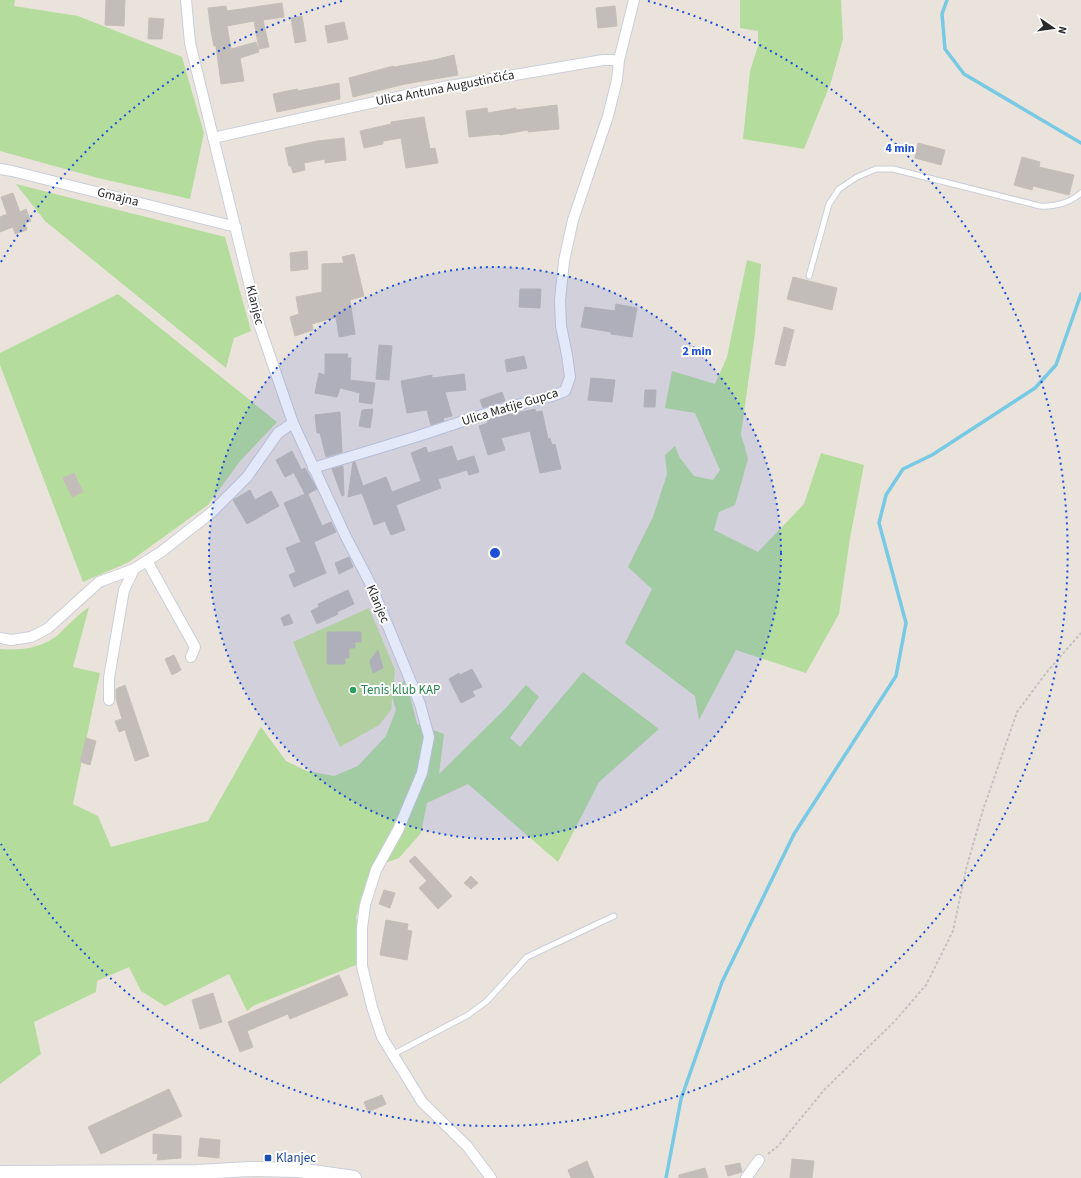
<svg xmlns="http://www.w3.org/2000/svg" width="1081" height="1178" font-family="'Source Sans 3',sans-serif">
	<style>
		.green { fill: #b4dc9d }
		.pitch { fill: #c5e29a }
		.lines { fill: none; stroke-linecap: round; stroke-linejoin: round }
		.stream { stroke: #78c9e3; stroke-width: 3.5 }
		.building { fill: #c2bdb8; stroke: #c5bfb6 }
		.service-casing { stroke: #caced9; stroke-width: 7 }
		.minor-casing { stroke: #caced9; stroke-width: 12 }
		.secondary-casing { stroke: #caced9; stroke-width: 16 }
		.path { stroke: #c3c3c3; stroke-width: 2; stroke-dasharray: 3 2; stroke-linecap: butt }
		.service { stroke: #fff; stroke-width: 5 }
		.minor { stroke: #fff; stroke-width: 10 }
		.secondary { stroke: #fff; stroke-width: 14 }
		.ring { fill: none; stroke: #1d4ed8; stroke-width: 2; stroke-dasharray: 2 4 }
		.leisure-dot { fill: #2e9e5b; stroke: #fff; stroke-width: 1.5 }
		.transit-dot { fill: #1a4fb4; stroke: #fff; stroke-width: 1.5 }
		.labels { text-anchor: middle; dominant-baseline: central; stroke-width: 4; stroke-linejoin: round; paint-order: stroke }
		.street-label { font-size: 13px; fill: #292929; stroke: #fff }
		.leisure-label { font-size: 13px; fill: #27864d; stroke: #fff; text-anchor: start }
		.transit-label { font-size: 13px; fill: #164399; stroke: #fff; text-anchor: start }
		.centre { fill: #1d4ed8; stroke: #fff; stroke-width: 2 }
		.ring-label { font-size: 12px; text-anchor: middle; font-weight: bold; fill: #1d4ed8; stroke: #fff; stroke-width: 4; stroke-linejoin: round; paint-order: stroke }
	</style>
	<rect width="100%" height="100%" fill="#eae3dc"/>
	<!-- green -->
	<path class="green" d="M0,0H15L14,6L78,16L182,57L204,133L190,199L98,178L0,151Z
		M740,0H841L843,39L831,82L804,149L743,139L750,71L758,46V31L740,28Z
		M16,184L225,237L251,331L234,338L226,368L45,221Z
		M747,260L761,264L755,333L741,434L748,459L735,505L719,512L714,530L758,552L804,504L821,453L864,465L850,538L839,614L806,673L736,650L699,720L695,696L625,643L652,589L628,567L653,517L667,474L665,455L675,446L680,458L694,476L713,480L720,470L695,413L665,408L672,371L715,384L727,357Z
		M118,294L277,422L241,460L208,505L129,562L83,582L0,365V353Z
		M89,607L73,667L100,673L73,804L98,816L111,847L208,821L261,727L286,761L307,771L334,776L358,766L386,736L396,710L390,689L406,680L417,724L444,734L439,774L504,710L526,685L539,697L510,738L520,747L583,672L659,729L599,782L558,862L468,784L427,803L421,833L399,858L372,868L356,917L361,944L356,965L253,1006L247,1011L229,974L165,1006L141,991L129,967L97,981L96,992L34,1022L41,1054L0,1084V649C20,651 43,648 59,634C69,624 77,616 89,607Z"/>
	<!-- pitch -->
	<path class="pitch" d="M369,608L395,670L391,710L379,725L340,747L315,694L293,642Z"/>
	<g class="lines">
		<!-- stream -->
		<path class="stream" d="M947,0L942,14L945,49L964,74L1081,143
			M666,1178L681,1099L722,982L794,834L896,676L906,623L879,523L886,495L903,469L932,455L1035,388L1056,365L1081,294"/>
	</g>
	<!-- building -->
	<path class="building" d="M106,0H125L124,26L105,25Z
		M282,3L284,17L263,20L269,47L259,49L254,21L227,26L231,49L256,42L259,52L240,58L244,81L221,84L216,46H214L211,31L208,8L226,6L227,11Z
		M615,6L617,26L598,28L596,8Z
		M302,16L306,41L295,43L291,18Z
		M149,18L164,19L162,39H148Z
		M344,22L348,39L328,43L325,26Z
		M454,55L458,75L405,84L353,97L349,78L393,66L394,67L434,60Z
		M339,83L340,99L277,112L273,94L297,89L298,91Z
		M557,105L559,129L528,132V130L500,135V134L469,137L466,111L487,108L488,113L516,108V110Z
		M424,117L430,149L435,148L438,163L406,168L401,138L383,141V144L364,148L360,131L391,124V122Z
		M344,138L346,160L325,163V159L304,163L305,170L293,173L291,166H289L285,148L317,141Z
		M918,143L945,150L941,165L915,158Z
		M1022,157L1040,162L1039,167L1074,175L1069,195L1033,186L1032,190L1014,185Z
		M13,193L20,212L26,209L31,221L25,223L27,230L15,234L13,227L0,232V217L7,214L1,197Z
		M307,251L308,269L291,271L290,253Z
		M354,254L364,296L350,300L355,334L339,337L336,317L312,324L313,330L295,336L290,317L299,314L296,297L322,292V264L344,263L342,257Z
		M793,277L837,288L832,310L787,299Z
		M520,289H541L540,308L519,307Z
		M616,304L637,308L632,337L611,334V332L581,327L585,307L615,311Z
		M784,327L794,330L785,366L775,364Z
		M379,345L392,346L389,380L376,379Z
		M325,354H348L347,358H351L350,380L375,383L372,404L359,402L360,393L340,388L337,397L315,393L319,373L325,375Z
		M524,356L527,368L507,372L505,360Z
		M464,374L466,390L445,392L452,416L443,418L444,421L431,425L427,410L407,413L401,381L432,375V378Z
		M591,378L615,380L612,402L588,400Z
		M645,390H656L655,407H644Z
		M502,392L505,401L483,408L480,400Z
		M373,409L370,428L359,426L362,410Z
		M535,409L536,412L542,411L548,439L550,438L552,445L555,444L561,469L540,473L530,431L501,438L505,450L488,455L479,426L488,423L487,420L496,417Z
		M340,412L342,452L326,457L320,433H317L315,415Z
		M452,446L457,461L474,456L479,472L469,475L467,470L438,479L441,488L396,505L405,530L391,535L385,521L374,525L362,493L348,497L353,462H355L363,486L386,477L392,492L421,481L411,453L426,447L428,453Z
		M292,451L301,469L285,477L276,460Z
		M343,466L344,495L342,496L332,469Z
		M305,468L317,489L308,494L322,526L331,522L336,532L314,542L326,573L294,587L289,575L296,572L286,548L301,542L284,503L305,494L294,473Z
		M74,473L83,492L72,497L63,478Z
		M250,490L255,500L271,491L279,506L247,524L233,500Z
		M349,557L353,567L339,574L335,563Z
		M348,590L354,604L337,612L338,614L317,624L311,611L319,607L318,604Z
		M289,614L293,623L284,626L281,618Z
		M327,632H361V642H355V648H349V658H345V664H327Z
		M378,650L383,668L373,673L370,662L371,659Z
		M174,655L181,670L172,675L165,659Z
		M472,669L482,687L472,691L475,696L461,703L449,679L459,673L460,675Z
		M125,685L149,756L135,761L125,730L119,732L115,721L122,719L116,699V689Z
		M86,738L96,741L90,765L80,762Z
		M415,856L452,896L438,909L419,888L427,881L409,861Z
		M471,876L478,883L471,889L464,883Z
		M384,890L395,893L390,908L379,904Z
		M386,920L408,924L407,930L412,931L407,960L380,955Z
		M339,975L348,995L290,1019L288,1014L247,1031L253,1047L240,1052L228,1022Z
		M213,993L222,1022L200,1029L192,1000Z
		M169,1089L182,1116L101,1154L88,1127Z
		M382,1095L386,1104L368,1112L364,1102Z
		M153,1134L181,1136V1158L157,1160L158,1153L153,1154Z
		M200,1138L220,1140L219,1158L198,1156Z
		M792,1159L814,1161L812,1178H790Z
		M587,1161L594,1178H571L568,1170Z
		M740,1163L742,1172L728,1176L725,1166Z
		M705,1168L708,1178H679V1175Z"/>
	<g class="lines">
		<!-- service casing -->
		<g class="service-casing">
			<path id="service" d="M809,276L829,204L839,189L857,177L876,169H893L1040,206C1054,207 1070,203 1081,193
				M392,1055L468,1015L487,1001L527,957L614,916"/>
		</g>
		<!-- minor casing -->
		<g class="minor-casing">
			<path id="minor" d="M186,0L190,43L259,324L293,423L346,537L371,585L420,704L429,737L422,773L398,830L376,870L365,905L362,928V966L372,1007L382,1037L422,1102L467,1146L491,1178
				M213,138L438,88L603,60H619
				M0,169L12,171L236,227
				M313,468L415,437L494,411L552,396L565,391L570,377L567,355L561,326L560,300L564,261L573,220L608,116L617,80L619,60L634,0
				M147,561L195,647L191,657
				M0,638L11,640L31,637L47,629L99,582L134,569
				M109,700V678L124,590L134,569L161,552L212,512L247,477L278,433L293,423
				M746,1178L759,1160"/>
		</g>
		<!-- secondary casing -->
		<g class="secondary-casing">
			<path id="secondary" d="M0,1173L198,1172L250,1169L298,1170L354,1178"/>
		</g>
		<!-- path -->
		<path class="path" d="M768,1154L778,1146L825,1089L895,1021L926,985L953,931L966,869L983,810L1017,712L1046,673L1081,633"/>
		<!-- service -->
		<use href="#service" class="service"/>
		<!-- minor -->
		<use href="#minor" class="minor"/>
		<!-- secondary -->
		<use href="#secondary" class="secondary"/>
	</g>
	<!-- distance rings -->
	<circle cx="495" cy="553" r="286" fill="#1d4ed8" fill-opacity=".12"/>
	<g class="ring">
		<circle cx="495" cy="553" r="286"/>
		<path d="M1 262A573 573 0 0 1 342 1M648 1A573 573 0 1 1 1 844"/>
	</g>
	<!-- markers -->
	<circle class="leisure-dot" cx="353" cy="690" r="4"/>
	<rect class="transit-dot" x="264" y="1154" width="8" height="8" rx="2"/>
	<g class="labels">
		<!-- street labels -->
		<g class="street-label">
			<text transform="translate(445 88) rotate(-11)">Ulica Antuna Augustinčića</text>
			<text transform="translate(118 197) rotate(14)">Gmajna</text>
			<text transform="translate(255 305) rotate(76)">Klanjec</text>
			<text transform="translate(510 407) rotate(-17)">Ulica Matije Gupca</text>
			<text transform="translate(378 604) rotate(67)">Klanjec</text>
		</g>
		<!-- leisure labels -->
		<g class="leisure-label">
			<text x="361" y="690">Tenis klub KAP</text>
		</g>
		<!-- transit labels -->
		<g class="transit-label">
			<text x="276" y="1158">Klanjec</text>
		</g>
	</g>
	<circle cx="495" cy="553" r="6" class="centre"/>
	<g class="ring-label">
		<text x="900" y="152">4 min</text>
		<text x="697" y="355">2 min</text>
	</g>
	<!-- north arrow -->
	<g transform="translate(1053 28) rotate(103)" stroke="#ffffff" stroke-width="3" paint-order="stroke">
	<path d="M0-3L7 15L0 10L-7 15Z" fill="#292929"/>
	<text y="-6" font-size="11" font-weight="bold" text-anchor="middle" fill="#292929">N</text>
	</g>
</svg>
